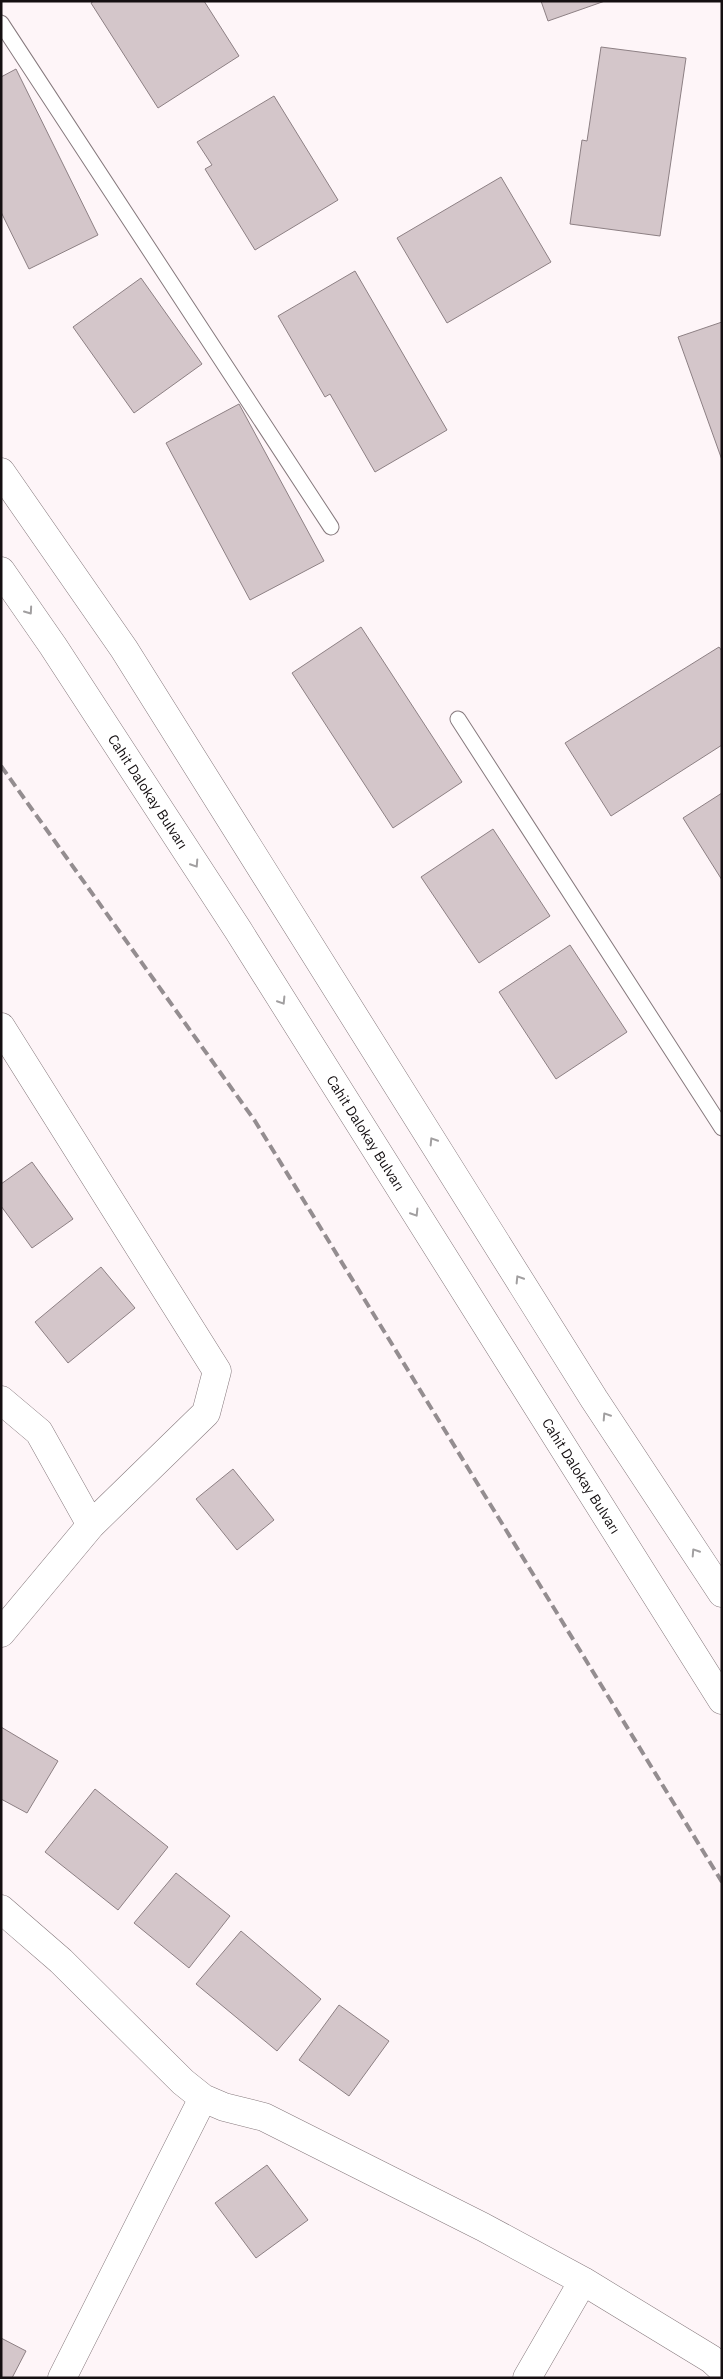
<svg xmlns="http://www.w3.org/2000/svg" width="723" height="2379" font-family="'IBM Plex Sans',sans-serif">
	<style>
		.building { fill: #d4c6ca; stroke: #8d8084 }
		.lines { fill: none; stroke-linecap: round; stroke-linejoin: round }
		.service-casing { stroke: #86797d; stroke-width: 17 }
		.minor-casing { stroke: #86797d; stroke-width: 29 }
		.primary-casing { stroke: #86797d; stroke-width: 29 }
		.service { stroke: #fff; stroke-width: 15 }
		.minor { stroke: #fff; stroke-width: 28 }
		.primary { stroke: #fff; stroke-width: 28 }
		.rail { stroke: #948d90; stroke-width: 4; stroke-dasharray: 10 5; stroke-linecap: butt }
		.oneway { stroke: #a19fa0 }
		.labels { text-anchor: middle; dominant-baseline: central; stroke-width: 5; stroke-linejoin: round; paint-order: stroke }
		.street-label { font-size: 14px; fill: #140f11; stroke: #fef5f8 }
	</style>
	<rect width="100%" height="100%" fill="#fef5f8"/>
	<!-- building -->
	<path class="building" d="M94,1H204L239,56L158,108L91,3Z
		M541,1H605L548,21Z
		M601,47L686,58L660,236L570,224L582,140L587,141Z
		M16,69L98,235L29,269L1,212V77Z
		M274,96L338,200L255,250L205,169L212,165L197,142Z
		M501,177L551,262L447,323L397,238Z
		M355,271L447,430L375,472L330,394L325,397L278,316Z
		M141,278L202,364L134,413L73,327Z
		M722,322V460L678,337Z
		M239,404L324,561L250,600L166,443Z
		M361,627L462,782L393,828L292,673Z
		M719,647L722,651V745L611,816L565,743Z
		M722,793V880L683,818Z
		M493,829L550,916L479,963L421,877Z
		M570,945L627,1032L556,1079L499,992Z
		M32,1162L73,1219L32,1248L1,1206V1184Z
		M101,1267L135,1308L68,1363L35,1322Z
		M233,1469L274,1520L237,1550L196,1499Z
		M1,1727L58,1761L27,1813L1,1799Z
		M95,1789L168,1847L118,1910L45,1852Z
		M176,1873L230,1916L189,1968L134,1923Z
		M241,1931L321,1999L277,2051L196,1984Z
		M339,2005L389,2041L349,2096L299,2060Z
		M267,2165L308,2220L256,2258L215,2203Z
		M1,2338L26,2351L12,2378H1Z"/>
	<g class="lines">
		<!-- service casing -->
		<g class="service-casing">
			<path id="service" d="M1,23L331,527
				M458,719L722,1128"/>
		</g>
		<!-- minor casing -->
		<g class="minor-casing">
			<path id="minor" d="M1,1027L217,1371L206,1413L91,1525L1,1633
				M1,1400L39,1432L91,1525
				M1,1909L61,1961L183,2082L203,2098L224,2107L264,2117L483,2227L583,2281L711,2359L722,2369
				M62,2378L203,2098
				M527,2378L583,2281"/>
		</g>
		<!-- primary casing -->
		<g class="primary-casing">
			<g id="primary">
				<path d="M1,472L124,649L594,1399L722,1593"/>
				<path id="s1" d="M1,571L53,646L238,930L722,1700"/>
			</g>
		</g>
		<!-- service -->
		<use href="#service" class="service"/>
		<!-- minor -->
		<use href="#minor" class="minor"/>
		<!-- primary -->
		<use href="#primary" class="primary"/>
		<!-- rail -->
		<path class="rail" d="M1,766L255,1121L722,1882"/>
	</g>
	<!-- one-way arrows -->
	<defs><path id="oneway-chevron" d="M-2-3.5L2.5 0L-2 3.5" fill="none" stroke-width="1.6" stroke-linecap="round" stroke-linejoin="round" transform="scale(1.25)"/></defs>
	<g class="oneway">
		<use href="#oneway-chevron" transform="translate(29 611) rotate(55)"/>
		<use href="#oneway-chevron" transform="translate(195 864) rotate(57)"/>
		<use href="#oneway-chevron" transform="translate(282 1001) rotate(58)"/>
		<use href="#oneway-chevron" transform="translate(433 1141) rotate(-122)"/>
		<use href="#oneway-chevron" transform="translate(415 1213) rotate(58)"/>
		<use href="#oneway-chevron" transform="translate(519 1279) rotate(-122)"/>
		<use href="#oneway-chevron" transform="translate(606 1416) rotate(-123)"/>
		<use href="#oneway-chevron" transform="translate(695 1552) rotate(-123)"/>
	</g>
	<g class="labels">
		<!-- street labels -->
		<g class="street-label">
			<text stroke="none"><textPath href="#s1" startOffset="265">Cahit Dalokay Bulvarı</textPath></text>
			<text stroke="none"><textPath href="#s1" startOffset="670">Cahit Dalokay Bulvarı</textPath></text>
			<text stroke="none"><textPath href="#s1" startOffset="1075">Cahit Dalokay Bulvarı</textPath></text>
		</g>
	</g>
	<!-- border -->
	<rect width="723" height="2379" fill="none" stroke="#140f11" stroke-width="5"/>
</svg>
